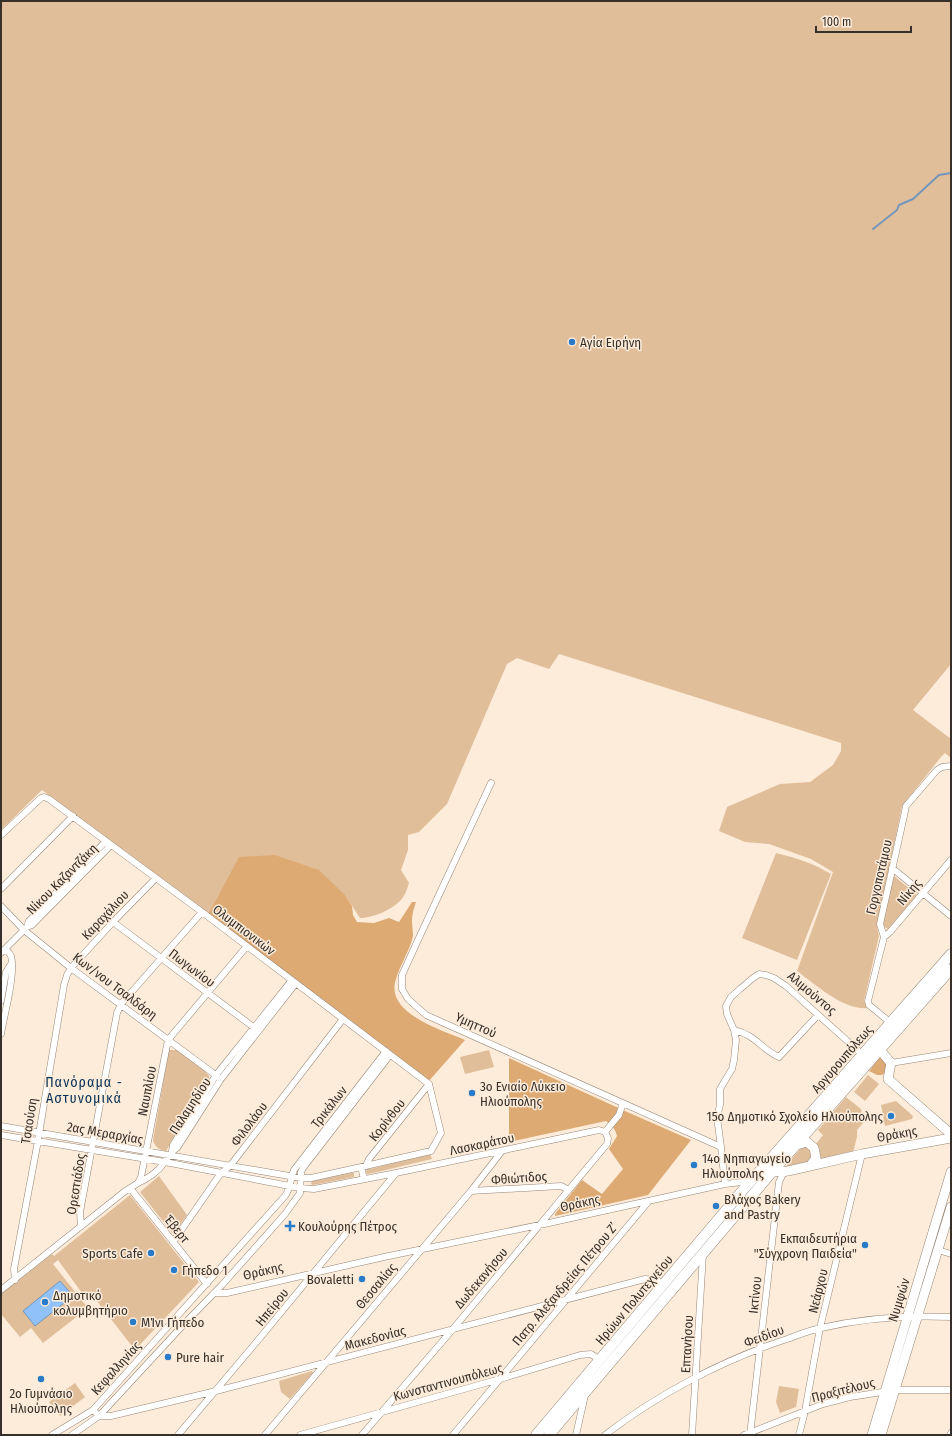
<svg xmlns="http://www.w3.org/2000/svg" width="952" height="1436" font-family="'Fira Sans Condensed',sans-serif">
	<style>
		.green { fill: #e1be9a }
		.forest { fill: #deaa73 }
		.water { fill: #90c2f9; stroke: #7596bb }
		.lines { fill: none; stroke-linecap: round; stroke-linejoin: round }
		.stream { stroke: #7596bb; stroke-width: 2 }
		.street-casing { stroke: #968676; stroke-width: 7 }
		.secondary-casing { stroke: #968676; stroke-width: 10 }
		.primary-casing { stroke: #968676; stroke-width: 11 }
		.street { stroke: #fff; stroke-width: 6 }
		.secondary { stroke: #fff; stroke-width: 9 }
		.primary { stroke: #fff; stroke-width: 10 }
		.poi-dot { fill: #277bc9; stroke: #fdecda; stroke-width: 1.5 }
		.labels { text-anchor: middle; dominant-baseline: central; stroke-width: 3; stroke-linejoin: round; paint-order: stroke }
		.poi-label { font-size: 13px; fill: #37302a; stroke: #fdecda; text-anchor: start }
		.street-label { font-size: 13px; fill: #37302a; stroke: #fdecda }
		.neighbourhood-label { font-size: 14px; letter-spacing: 1px; fill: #073056; stroke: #fdecda }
	</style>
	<rect width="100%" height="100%" fill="#fdecda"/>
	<!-- green -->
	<path class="green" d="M1,1H951V664L913,710L951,739V758L945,753L941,757L902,806L877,927L879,936L864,1001L869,1008C844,1011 816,985 797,971L833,872L811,859L769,844L745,842L719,831L727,807L780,784L810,782L833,765L841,751V743L559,654L549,669L517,658L507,664L447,804L419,832L408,835V850L401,870L409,883C407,889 405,896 400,901C391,910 373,918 360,918L345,895L208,915L42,790L1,830Z
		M776,853C796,858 813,863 831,874L797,960L742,938Z
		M893,875L917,895L888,929L883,926Z
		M169,1050H177L203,1069L209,1076V1082L166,1151C159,1150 155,1147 153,1140Z
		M489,1050L494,1067L465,1074L460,1057Z
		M868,1075L879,1084L865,1101L854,1092Z
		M846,1097L861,1109L863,1123L857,1130V1137L853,1153L821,1160L819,1148L816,1144L823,1135L818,1130Z
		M896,1101L913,1116L912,1119L885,1126L881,1105Z
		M802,1147H806L811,1152V1157L808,1162L787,1166V1164Z
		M430,1154L432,1159L373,1173L367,1174L366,1172L367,1169H370Z
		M351,1173H354V1177L313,1185L311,1184L312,1181Z
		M159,1176L187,1215L174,1234H173L140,1192Z
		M130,1195L199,1282L135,1350L93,1296L87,1300L58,1260L53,1264L88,1308L43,1343L31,1328L20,1337L1,1314V1294L52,1254L54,1256Z
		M312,1371L313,1373L290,1399L281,1392L279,1381Z
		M75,1383L85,1397L60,1416L49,1402Z
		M779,1386L799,1389L796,1407L780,1413L776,1402Z"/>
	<!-- forest -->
	<path class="forest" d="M275,855L319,870L345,895L352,906L353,915L357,922L374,923L389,918L399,922L412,902H416C414,908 412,914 412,920C412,925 413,931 413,936C410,950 400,965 396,979C384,1013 442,1030 465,1040L428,1082L208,915L239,857Z
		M880,1057L884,1060L888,1066L886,1072L882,1075H877L869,1071Z
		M509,1058L625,1111L691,1140L648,1195L555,1216V1214L582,1180L602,1194L623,1169L609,1149L617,1136C615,1128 611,1125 606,1121L509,1142Z"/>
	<!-- water -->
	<path class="water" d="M60,1281L73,1296L35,1326L23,1311Z"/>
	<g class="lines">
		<!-- stream -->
		<path class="stream" d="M873,229L897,210L899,205L913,199L939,175L951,173"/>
		<!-- street casing -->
		<g class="street-casing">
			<path id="street" d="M491,783L418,940L402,975V989L408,999L426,1015L721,1147L725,1184
				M1,835L41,798L44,797L49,799L202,912L429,1084L441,1133L431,1151L361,1167
				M892,868L951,916
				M1,889L73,816
				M1,906L24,930L71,968L221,1079
				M113,922L256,1029
				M27,927L32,925L111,845
				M884,937L890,932L951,860
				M1,953L27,927L29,921L106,841
				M1,1001L6,972L11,964
				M891,1023L869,1005L868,1001L884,937L880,924L904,816L906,806L937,770L942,767L951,766
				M734,1030C756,1035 761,1049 779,1057L818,1015
				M1,1034C4,1015 16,973 11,956C10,953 7,951 5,949
				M891,1063L951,1053
				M1,1126L301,1178H311L361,1167L364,1179
				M605,1132L619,1115L623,1103
				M1,1135L165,1162L300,1188L314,1189L396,1173L599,1130L605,1132
				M721,1147L717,1117L720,1105V1089L732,1069L734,1060L736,1040L734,1030L727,1014L726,1006L731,997L740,989L753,978L759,974L766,975L774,978L786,986L863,1055
				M172,1151L173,1145L216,1075L292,980
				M366,1166L369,1159L429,1084
				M138,1183C149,1178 157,1173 164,1163C168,1158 170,1152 177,1148L221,1079L296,983
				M130,1188L207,1284
				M471,1191L561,1186L569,1190
				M81,1226L80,1212L117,1013L121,1004L202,912
				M173,1242L221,1173L230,1166L343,1019
				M938,1250L951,1254
				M15,1280L14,1269L37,1146L64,985L67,975L71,968L113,922L156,878
				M1,1290L124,1192L138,1183L141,1177L168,1040L247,946
				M214,1293H227L384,1257L549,1223L725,1184L751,1181
				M93,1410L99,1416H111L216,1391L645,1279L657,1280L663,1285
				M52,1435L93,1410L285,1196C291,1188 290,1179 294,1170L386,1051
				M72,1435L99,1416L185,1323L222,1285L285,1214L300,1193L301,1172L303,1168L390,1055
				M178,1435L259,1339L396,1173
				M265,1435L471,1191L502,1151
				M300,1435L500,1379L580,1355L591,1354L600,1360
				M362,1435L453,1329L607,1144L608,1138L605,1132
				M453,1435L648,1202
				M576,1435L585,1395
				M605,1435C658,1394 723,1360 787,1339C798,1335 810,1330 821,1328C863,1318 908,1315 951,1317
				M692,1435L703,1254
				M744,1435L823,1404L850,1397L895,1390H951
				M750,1435L779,1182L783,1174L787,1172
				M799,1435L805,1411L820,1328L862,1154
				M950,1435L951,1433"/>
		</g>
		<!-- secondary casing -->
		<g class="secondary-casing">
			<path id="secondary" d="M880,1050L891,1063L888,1079L951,1134
				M797,1145L807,1142L814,1148L816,1158L810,1166
				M768,1174L772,1172L788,1171L810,1166L862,1154L951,1138
				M872,1435L951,1172
				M881,1435L951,1207"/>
		</g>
		<!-- primary casing -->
		<g class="primary-casing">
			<path id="primary" d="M536,1435L743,1190L951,954
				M549,1435L772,1172L951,969"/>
		</g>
		<!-- street -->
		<use href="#street" class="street"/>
		<!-- secondary -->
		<use href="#secondary" class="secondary"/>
		<!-- primary -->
		<use href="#primary" class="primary"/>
	</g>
	<!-- markers -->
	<g class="poi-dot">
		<circle cx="572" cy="342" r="4"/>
		<circle cx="472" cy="1093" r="4"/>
		<circle cx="891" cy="1116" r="4"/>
		<circle cx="694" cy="1165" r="4"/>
		<circle cx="716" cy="1206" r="4"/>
		<path d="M288 1220h4v4h4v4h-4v4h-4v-4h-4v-4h4z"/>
		<circle cx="865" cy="1245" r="4"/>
		<circle cx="151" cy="1253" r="4"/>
		<circle cx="174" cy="1270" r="4"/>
		<circle cx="362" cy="1279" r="4"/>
		<circle cx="45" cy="1302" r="4"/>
		<circle cx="133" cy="1322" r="4"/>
		<circle cx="168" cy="1357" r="4"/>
		<circle cx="41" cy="1379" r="4"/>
	</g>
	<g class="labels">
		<!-- poi labels -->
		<g class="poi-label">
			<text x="580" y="342">Αγία Ειρήνη</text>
			<text x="480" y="1086">3ο Ενιαίο Λύκειο<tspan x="480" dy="15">Ηλιούπολης</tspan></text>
			<text x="883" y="1116" text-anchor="end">15ο Δημοτικό Σχολείο Ηλιούπολης</text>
			<text x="702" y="1158">14ο Νηπιαγωγείο<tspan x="702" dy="15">Ηλιούπολης</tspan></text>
			<text x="724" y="1199">Βλάχος Bakery<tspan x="724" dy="15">and Pastry</tspan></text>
			<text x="298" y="1226">Κουλούρης Πέτρος</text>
			<text x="857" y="1238" text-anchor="end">Εκπαιδευτήρια<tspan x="857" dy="15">"Σύγχρονη Παιδεία"</tspan></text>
			<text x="143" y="1253" text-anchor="end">Sports Cafe</text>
			<text x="182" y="1270">Γήπεδο 1</text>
			<text x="354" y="1279" text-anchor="end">Bovaletti</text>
			<text x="53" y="1295">Δημοτικό<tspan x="53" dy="15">κολυμβητήριο</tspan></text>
			<text x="141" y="1322">ΜΊνι Γήπεδο</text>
			<text x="176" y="1357">Pure hair</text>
			<text x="41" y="1393" text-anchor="middle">2ο Γυμνάσιο<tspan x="41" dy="15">Ηλιούπολης</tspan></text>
		</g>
		<!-- street labels -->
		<g class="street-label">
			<text transform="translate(879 877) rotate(-77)">Γοργοποτάμου</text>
			<text transform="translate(62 879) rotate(-45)">Νίκου Καζαντζάκη</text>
			<text transform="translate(909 892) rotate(-50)">Νίκης</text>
			<text transform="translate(105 915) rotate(-47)">Καραχάλιου</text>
			<text transform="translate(244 930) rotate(37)">Ολυμπιονικών</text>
			<text transform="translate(192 968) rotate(37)">Πωγωνίου</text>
			<text transform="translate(115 986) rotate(37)">Κων/νου Τσαλδάρη</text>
			<text transform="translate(812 993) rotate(40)">Αλιμούντος</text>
			<text transform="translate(476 1025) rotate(24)">Υμηττού</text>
			<text transform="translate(842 1059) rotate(-49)">Αργυρουπόλεως</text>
			<text transform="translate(147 1091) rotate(-79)">Ναυπλίου</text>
			<text transform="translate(190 1106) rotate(-57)">Παλαμηδίου</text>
			<text transform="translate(329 1107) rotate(-52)">Τρικάλων</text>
			<text transform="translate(387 1120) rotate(-52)">Κορίνθου</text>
			<text transform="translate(29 1121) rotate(-81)">Τσαούση</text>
			<text transform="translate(249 1124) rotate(-53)">Φιλολάου</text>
			<text transform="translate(105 1133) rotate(10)">2ας Μεραρχίας</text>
			<text transform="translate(897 1134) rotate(-10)">Θράκης</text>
			<text transform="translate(482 1144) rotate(-12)">Λασκαράτου</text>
			<text transform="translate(519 1178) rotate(-4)">Φθιώτιδος</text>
			<text transform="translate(76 1184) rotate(-81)">Ορεστιάδος</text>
			<text transform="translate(580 1203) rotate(-12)">Θράκης</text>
			<text transform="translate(177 1229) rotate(51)">Έβερτ</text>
			<text transform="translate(263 1271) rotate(-13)">Θράκης</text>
			<text transform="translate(481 1278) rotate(-50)">Δωδεκανήσου</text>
			<text transform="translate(565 1284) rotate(-50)">Πατρ. Αλεξανδρείας Πέτρου Ζ’</text>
			<text transform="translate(376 1286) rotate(-50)">Θεσσαλίας</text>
			<text transform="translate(818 1291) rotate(-76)">Νεάρχου</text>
			<text transform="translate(755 1295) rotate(-84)">Ικτίνου</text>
			<text transform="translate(634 1300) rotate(-50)">Ηρώων Πολυτεχνείου</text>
			<text transform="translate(899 1300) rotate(-73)">Νυμφών</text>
			<text transform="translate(272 1307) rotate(-51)">Ηπείρου</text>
			<text transform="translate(764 1336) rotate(-20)">Φειδίου</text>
			<text transform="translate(375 1338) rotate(-15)">Μακεδονίας</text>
			<text transform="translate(687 1344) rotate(-87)">Επτανήσου</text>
			<text transform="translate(116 1368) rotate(-48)">Κεφαλληνίας</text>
			<text transform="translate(448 1382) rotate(-15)">Κωνσταντινουπόλεως</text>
			<text transform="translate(843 1390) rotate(-14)">Πραξιτέλους</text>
		</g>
		<!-- neighbourhood labels -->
		<g class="neighbourhood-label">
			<text x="84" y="1082">Πανόραμα -<tspan x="84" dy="16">Αστυνομικά</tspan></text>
		</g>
	</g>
	<!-- border -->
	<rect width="952" height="1436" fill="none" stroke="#37302a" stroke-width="4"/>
	<!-- scale -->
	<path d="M816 26v6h95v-6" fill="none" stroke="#37302a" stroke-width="2"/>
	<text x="822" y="26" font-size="12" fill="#37302a" stroke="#fdecda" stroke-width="3" paint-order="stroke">100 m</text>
</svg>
